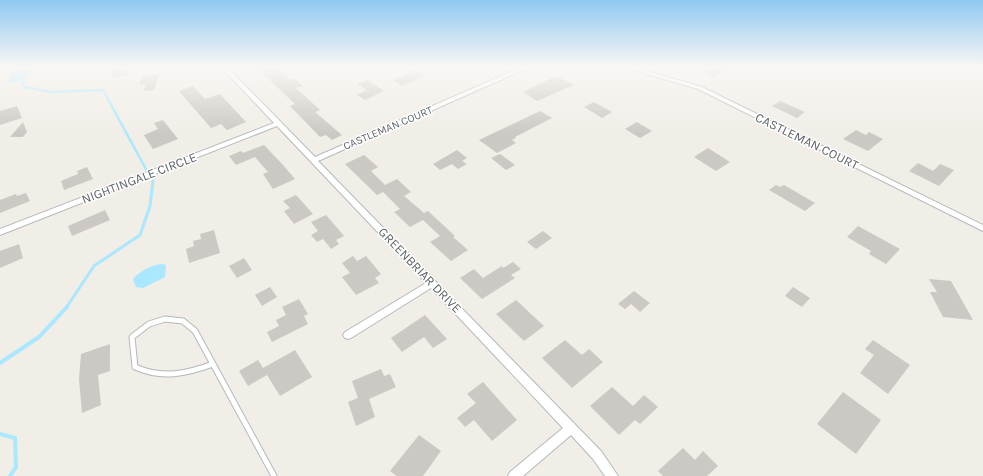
<svg xmlns="http://www.w3.org/2000/svg" width="983" height="476" font-family="Karla,sans-serif">
	<style>
		.water { fill: #a9e8ff }
		.lines { fill: none; stroke-linecap: round; stroke-linejoin: round }
		.stream-far2 { stroke: #a9e8ff; stroke-width: 2.5 }
		.stream-far1 { stroke: #a9e8ff; stroke-width: 3 }
		.stream { stroke: #a9e8ff; stroke-width: 4 }
		.building { fill: #ccc8c3 }
		.lane-casing { stroke: #b4b9bc; stroke-width: 7 }
		.street-casing { stroke: #b4b9bc; stroke-width: 2 }
		.lane { stroke: #fff; stroke-width: 5 }
		.street { fill: #fff; fill-rule: evenodd }
		.labels { text-anchor: middle; dominant-baseline: central; stroke-width: 3; stroke-linejoin: round; paint-order: stroke }
		.far-street-label { font-size: 11px; fill: #5e6468; stroke: #fff }
		.street-label { font-size: 13px; fill: #5e6468; stroke: #fff }
	</style>
	<rect width="100%" height="100%" fill="#f1ede7"/>
	<!-- water -->
	<path class="water" d="M16,67H34L29,78L13,83L8,81L11,72Z
		M162,264L166,265L165,277L143,288L136,287L133,279C140,271 151,265 162,264Z"/>
	<g class="lines">
		<!-- stream-far2 -->
		<path class="stream-far2" d="M22,79L24,87L51,92L103,90L147,171"/>
		<!-- stream-far1 -->
		<path class="stream-far1" d="M66,308L94,266L140,235L150,206L153,181"/>
		<!-- stream -->
		<path class="stream" d="M0,363L39,337L67,307
			M0,434L15,438L16,467L10,476"/>
	</g>
	<!-- building -->
	<path class="building" d="M110,67H126L128,75L113,78Z
		M256,67H276L290,80L294,78L303,86L296,88L320,110L315,112L342,135L332,140L326,135L320,137L290,106L295,104Z
		M711,67H729L715,77L704,72Z
		M416,70L425,76L402,86L393,80Z
		M160,74L154,90L144,91L146,84L139,85L142,76Z
		M556,76L574,85L537,101L523,92Z
		M367,80L384,91L365,100L357,95L367,90L357,84Z
		M193,86L205,99L220,94L246,122L227,130L221,124L211,128L179,91Z
		M780,101L805,112L797,118L772,106Z
		M594,102L612,112L602,118L584,107Z
		M17,106L22,118L0,125V111Z
		M540,111L552,118L515,137L516,138L512,140L516,143L497,153L479,140Z
		M163,120L178,139L153,149L144,135L158,129L154,123Z
		M23,122L27,132L23,137H10Z
		M637,122L652,131L640,138L625,129Z
		M856,130L866,135L869,132L883,139L868,151L843,139Z
		M264,145L283,165L295,179L273,189L263,174L268,172L255,157L236,165L229,156L241,151L243,153Z
		M708,148L730,162L716,171L694,157Z
		M457,150L467,158L462,161L467,164L458,169L452,164L440,170L433,164Z
		M500,154L515,165L506,170L491,158Z
		M364,155L378,167L371,171L385,185L397,179L411,192L404,196L424,213L428,211L455,236L453,237L468,250L451,261L430,242L440,236L423,220L410,227L394,212L400,209L383,192L377,195L345,164Z
		M918,163L933,171L940,164L954,170L939,186L909,171Z
		M87,167L93,179L64,190L61,181L78,174L77,171Z
		M776,185L780,187L784,185L815,203L805,211L769,190Z
		M26,193L30,201L0,213V200L16,194L17,196Z
		M296,195L313,214L294,224L284,211L290,208L283,201Z
		M105,210L110,220L72,236L68,226Z
		M326,215L344,236L336,240L339,244L331,249L323,239L317,242L311,235L318,231L311,222Z
		M858,226L900,249L886,264L869,254L871,251L847,237Z
		M214,230L220,253L189,263L186,249L194,246L193,241L201,239L200,234Z
		M543,231L552,238L536,249L527,242Z
		M19,244L23,258L0,268V251Z
		M353,256L357,261L366,256L381,274L375,278L379,283L356,295L342,277L350,273L342,263Z
		M244,258L252,270L237,278L229,266Z
		M513,262L521,269L511,275L515,278L482,299L460,278L474,269L483,278L502,266L503,268Z
		M929,279L951,281L973,320L943,317L930,292H937Z
		M270,287L277,297L262,306L255,295Z
		M793,287L810,298L802,307L785,296Z
		M634,291L650,303L640,312L631,304L625,309L618,304Z
		M299,299L308,314L304,316L308,324L272,342L267,332L279,326L276,320L286,315L282,307Z
		M516,300L544,326L524,341L496,314Z
		M425,315L447,339L433,348L424,337L402,352L391,338Z
		M565,340L582,355L589,349L603,362L572,388L542,358Z
		M873,340L910,365L888,394L860,373L874,355L865,349Z
		M110,344V371L98,375L101,405L82,413L79,379L81,354Z
		M295,350L312,377L280,396L267,375L248,386L239,371L258,360L263,368Z
		M381,369L384,376L390,374L396,387L369,399L375,417L356,426L348,402L358,398L352,381Z
		M483,382L517,420L492,441L474,420L465,427L457,418L476,403L467,394Z
		M612,387L633,406L644,395L658,407L640,424L635,420L619,435L590,406Z
		M843,392L881,420L856,454L817,424Z
		M419,435L441,451L423,476H397L390,471Z
		M683,448L695,460L703,451L718,466L707,476H663L658,471Z"/>
	<g class="lines">
		<!-- lane casing -->
		<g class="lane-casing">
			<path id="lane" d="M165,319L183,321L195,331L213,364C186,374 162,379 135,367L132,337L149,324Z
				M213,364L274,476"/>
		</g>
		<!-- street casing -->
		<g class="street-casing">
			<path id="street" d="M221,67H227L315,157L522,67H530L318,161L601,451L618,476H605L593,459L571,435L523,476H508L510,472L563,428L431,288L351,338L348,339L345,338L343,335L345,332L426,283L277,126L0,235V229L274,123Z
				M623,67H633L702,87L983,225V231L698,89Z"/>
		</g>
		<!-- lane -->
		<use href="#lane" class="lane"/>
		<!-- street -->
		<use href="#street" class="street"/>
	</g>
	<!-- sky -->
	<linearGradient id="sky" x2="0" y2="1"><stop stop-color="#8fc9f1"/><stop offset="0.5" stop-color="#f9f7f4"/><stop offset="1" stop-color="#f9f7f4" stop-opacity="0"/></linearGradient>
	<rect width="983" height="134" fill="url(#sky)"/>
	<g class="labels">
		<!-- far-street labels -->
		<g class="far-street-label">
			<text transform="translate(388 128) rotate(-23)">CASTLEMAN COURT</text>
		</g>
		<!-- street labels -->
		<g class="street-label">
			<text transform="translate(807 141) rotate(26)">CASTLEMAN COURT</text>
			<text transform="translate(139 178) rotate(-21)">NIGHTINGALE CIRCLE</text>
			<text transform="translate(420 270) rotate(46)">GREENBRIAR DRIVE</text>
		</g>
	</g>
</svg>
